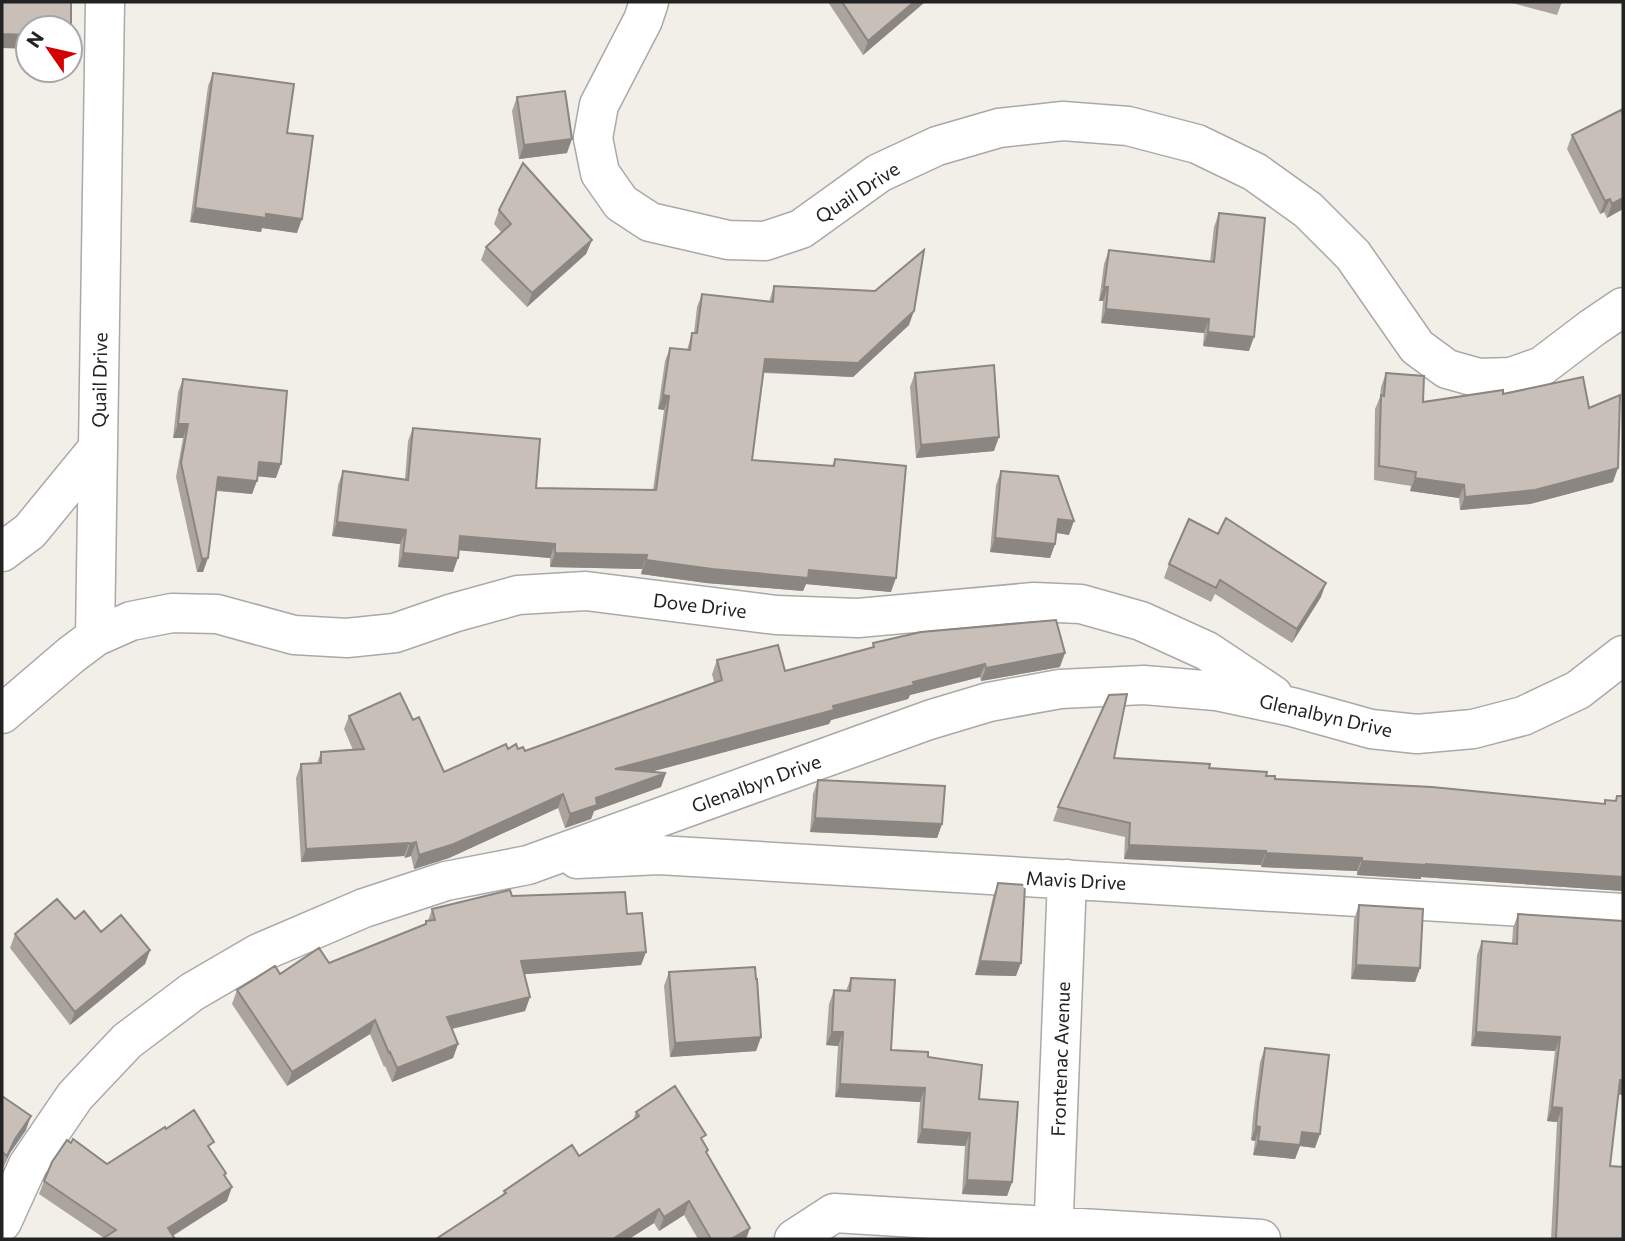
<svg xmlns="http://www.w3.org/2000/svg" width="1625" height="1241" font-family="Commissioner,sans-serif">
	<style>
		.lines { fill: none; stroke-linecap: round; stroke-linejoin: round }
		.minor-casing { stroke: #a9a9a9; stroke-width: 41 }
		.minor { stroke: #fff; stroke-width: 38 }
		.wall { fill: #aba49e }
		.shaded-wall { fill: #8b8681 }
		.building { fill: #c7bfb8; stroke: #8b8681; stroke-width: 2 }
		.labels { text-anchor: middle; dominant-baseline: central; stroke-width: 7; stroke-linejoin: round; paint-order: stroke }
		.street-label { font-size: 19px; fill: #222; stroke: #fff }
	</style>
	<rect width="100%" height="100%" fill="#f2efe9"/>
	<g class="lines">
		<!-- minor casing -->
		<g class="minor-casing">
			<path id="minor" d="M649,2L643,20L599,105L593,138L600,173L621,203L650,222L728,240L765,241L801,229L879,173L937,146L999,128L1063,121L1128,126L1197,144L1255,172L1308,210L1353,255L1417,347L1447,369L1479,378L1511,377L1542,366L1592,328L1623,307
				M2,552L30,531L98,448
				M95,637L131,621L172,613L217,614L294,635L347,638L395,633L453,613L518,595L586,591L776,615L858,618L1034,602L1081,604L1141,621L1207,651L1273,695
				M2,714L71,655L95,637L105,2
				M577,859L659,855L1623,913
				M2,1222L28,1165L75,1096L127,1041L192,992L259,953L364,908L446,881L528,865L929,720L989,702L1060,689L1144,685L1216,691L1292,707L1371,729L1417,734L1473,729L1523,716L1578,690L1623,655
				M794,1239L834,1213L1261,1239
				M1053,1239L1067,879"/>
		</g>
		<!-- minor -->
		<use href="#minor" class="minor"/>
	</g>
	<!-- wall -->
	<path class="wall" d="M828,2H925L863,55Z
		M1508,2H1562L1557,15Z
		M213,73L287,133L297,233L262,228L261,232L190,222L208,86Z
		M517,97L567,153L519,159L512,111Z
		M1572,135L1623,209L1607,218L1604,212L1600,214L1567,149Z
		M499,210L592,240L586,254L527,307L481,260L486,247L501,232L494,224Z
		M1219,213L1249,351L1203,346L1204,333L1101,323L1103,301H1099L1104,264L1109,250L1210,262L1214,227Z
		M774,286L909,325L853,377L764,373L752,460L832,466L835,459L891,592L806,584L803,591L706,583L641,574L642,569L550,567V558L459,550L453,572L398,567L400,544L332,536L338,485L343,471L405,479L408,441L413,428L536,488L653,490L664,410L658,409L665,361L670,348L687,350L692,333H694L697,307L702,294L769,302Z
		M915,373L994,451L916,458L910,387Z
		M1386,373L1423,402L1503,394L1589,408L1613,482L1530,504L1460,510L1459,498L1410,491L1411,486L1374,480L1375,409L1380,397L1381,387Z
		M183,379L276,478L258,476L252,494L216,491L203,572H197L176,477L183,438H173L178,392Z
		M1001,471L1069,535L1056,533L1055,544L1050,558L990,552L996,485Z
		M1169,564L1321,597L1292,643L1215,594L1211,602L1164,578Z
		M873,643L1060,667L981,681L980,677L910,695L908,699L831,720L829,724L651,772L661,787L594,811L591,819L565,828L558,808L449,858L414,869L411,856L405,858L404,856L301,862L296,778L301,764L317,763L321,752L353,750L344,729L349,716L413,720L444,772L508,749H518L525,751L714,682L712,674L717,660L785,671L872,648Z
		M1114,758L1266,776L1275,779L1604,804L1615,801L1617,796H1623V891L1421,877V879L1357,875V871L1261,867V865L1124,859L1125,837L1053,821L1058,807Z
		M818,780L942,824L937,838L810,832L813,794Z
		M998,883L1016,976L975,975L993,897Z
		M512,896L627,914L646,952L641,965L524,974L530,997L525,1011L452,1029L458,1044L453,1058L392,1082L385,1066L384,1067L370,1034L287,1086L232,1004L237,990L280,974L329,963L424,925L426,921H428L432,909Z
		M1359,905L1420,968L1415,982L1351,979L1354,919Z
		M1518,914L1623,921V1095L1618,1094L1610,1166L1623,1239H1551L1557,1122L1547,1121L1555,1051L1471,1046L1477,955L1482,941L1512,944L1513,928Z
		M75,919L101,932L150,950L145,964L70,1025L10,948L15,934Z
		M669,972L761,1037L756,1051L670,1057L664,986Z
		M851,978L891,1050L928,1057L979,1099L1012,1182L1007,1196L962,1194L965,1146L917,1143L920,1102L835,1097L838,1046L826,1045L829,1004L834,990L846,991Z
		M1265,1048L1315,1148L1300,1146L1295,1159L1253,1155L1255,1141L1251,1140L1253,1116L1260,1062Z
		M2,1096L26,1130L10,1153L2,1170Z
		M636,1112L703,1142L707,1154L750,1228L746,1239H698L684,1215L659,1231L654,1223L629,1239H436L503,1195L504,1191L579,1156L633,1120Z
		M211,1150L226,1173L225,1176L227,1201L173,1236L104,1238L39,1194L44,1181L107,1164Z"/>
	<!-- shaded-wall -->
	<path class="shaded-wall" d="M914,2H925L863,55L868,41Z
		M2,34L28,35V49L2,48Z
		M572,139L567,153L519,159L524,145Z
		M1623,198V209L1607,218L1612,204Z
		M1610,199L1604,212L1600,214L1605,201Z
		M195,208L266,214L302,219L297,233L262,228L261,232L190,222Z
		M592,240L586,254L527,307L532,293Z
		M1104,287H1108L1103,301H1099Z
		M1106,309L1209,319L1204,333L1101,323Z
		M914,311L909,325L853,377L760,372L765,359Z
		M1208,332L1254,337L1249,351L1203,346Z
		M663,395L669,396L664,410L658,409Z
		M178,424H188L183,438H173Z
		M999,437L994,451L916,458L921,445Z
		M259,462L281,464L276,478L254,476Z
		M1618,468L1613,482L1530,504L1460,510L1465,497Z
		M218,477L257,481L252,494L213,490Z
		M1415,478L1464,485L1459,498L1410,491Z
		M1058,519L1074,521L1069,535L1053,532Z
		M337,522L406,530L400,544L332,536Z
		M460,536L555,544L550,558L455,550Z
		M995,538L1055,544L1050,558L990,552Z
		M403,553L458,558L453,572L398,567Z
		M555,553L647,555L642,569L550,567Z
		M208,558L203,572H197L202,559Z
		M646,560L809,570L896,578L891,592L806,584L803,591L706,583L641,574Z
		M1326,583L1321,597L1292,643L1297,629Z
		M1065,653L1060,667L981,681L986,668Z
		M985,664L980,677L910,695L908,699L831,720L829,724L609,783L615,769L833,706L913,682Z
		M666,773L661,787L594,811L591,819L565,828L570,814L596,798Z
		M563,794L558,808L449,858L414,869L419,855Z
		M815,818L942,824L937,838L810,832Z
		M416,842L411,856L405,858L410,844Z
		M409,843L404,856L301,862L306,849Z
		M1129,845L1266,851L1261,865L1124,859Z
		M1266,853L1362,858L1357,871L1261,867Z
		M1362,861L1426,864L1623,877V891L1421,877V879L1357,875Z
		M150,950L145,964L70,1025L75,1012Z
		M646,952L641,965L516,975L521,961Z
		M980,961L1021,963L1016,976L975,975Z
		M1356,965L1420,968L1415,982L1351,979Z
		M530,997L525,1011L442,1031L447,1017Z
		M375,1020L370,1034L287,1086L292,1072Z
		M832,1032H843L838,1046L826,1045Z
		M1476,1032L1560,1037L1555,1051L1471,1046Z
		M761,1037L756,1051L670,1057L675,1043Z
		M458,1044L453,1058L392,1082L397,1068Z
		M1620,1080H1623V1095L1615,1094Z
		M840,1084L925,1088L920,1102L835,1097Z
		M1552,1107L1562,1108L1557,1122L1547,1121Z
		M31,1116L26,1130L10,1153L2,1170L15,1139Z
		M1256,1126L1260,1127L1255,1141L1251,1140Z
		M922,1129L970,1133L965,1146L917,1143Z
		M1302,1132L1320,1134L1315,1148L1300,1146L1295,1159L1253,1155L1258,1141Z
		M967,1180L1012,1182L1007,1196L962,1194Z
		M232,1187L227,1201L167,1239L168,1228Z
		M689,1201L684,1215L659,1231L664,1217Z
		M659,1209L654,1223L629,1239H613Z
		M750,1228L746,1239H731Z"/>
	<!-- building -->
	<path class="building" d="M2,2H71V36L70,28H28V35L2,34Z
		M842,2H914L868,41Z
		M213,73L294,84L287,133L313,136L302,219L266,214V218L195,208Z
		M565,91L572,139L524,145L517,97Z
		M1621,110L1623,115V198L1612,204L1610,199L1605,201L1572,135Z
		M523,163L592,240L532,293L486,247L511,224L499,210Z
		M1219,213L1265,218L1254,337L1208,332L1209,319L1106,309L1108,287H1104L1109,250L1214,262Z
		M924,250L914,311L858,363L765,359L752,460L834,466L835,459L906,466L896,578L809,570L808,578L712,569L646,560L647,555L555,553V544L460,536L458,558L403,553L406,530L337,522L343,471L408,480L413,428L540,439L536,488L656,490L669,396L663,395L670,348L690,350L692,333H697L702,294L773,302L774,286L875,291Z
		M994,365L999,437L921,445L915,373Z
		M1386,373L1424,376L1423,402L1503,390V394L1583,377L1589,408L1620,395L1618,468L1535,490L1465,497L1464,485L1415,478L1416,472L1379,466L1381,395L1384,396Z
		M183,379L287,391L281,464L259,462L257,481L218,477L208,558L202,559L181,463L188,424H178Z
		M1001,471L1058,476L1074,521L1058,519L1055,544L995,538Z
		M1226,518L1326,583L1297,629L1220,580L1216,588L1169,564L1189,519L1218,534Z
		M1056,620L1065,653L986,668L985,664L913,682L914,685L833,706L834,710L615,769L666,773L596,798L597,805L570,814L563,794L454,844L419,855L416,842L410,844L409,843L306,849L301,764L321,763V752L364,749L349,716L400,693L413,720L419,717L444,772L506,744L508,749L516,744L518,749L523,747L525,751L722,680L717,660L778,645L785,671L874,647L873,643L921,632Z
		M1127,694L1114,758L1210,764L1209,768L1267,772L1266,776H1275V779L1432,787L1605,804V800L1616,801L1617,796H1623V877L1426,864V865L1362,861V858L1266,853V851L1129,845L1130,823L1058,807L1109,695Z
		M818,780L945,786L942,824L815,818Z
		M998,883L1025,885L1021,963L980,961Z
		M510,890L512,896L625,892L627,914L642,913L646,952L521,961L530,997L447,1017L458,1044L397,1068L390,1052L389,1053L375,1020L292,1072L237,990L275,966L280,974L319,948L329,963L426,924V921L435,920L432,909Z
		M57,899L75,919L84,911L101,932L121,915L150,950L75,1012L15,934Z
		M1359,905L1423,909L1420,968L1356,965Z
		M1518,914L1623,921V1080H1620L1610,1166L1623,1167V1239H1556L1562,1108L1552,1107L1560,1037L1476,1032L1482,941L1517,944Z
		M755,967L756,979H757L761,1037L675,1043L669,972Z
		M851,978L895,980L891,1050L928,1052V1057L982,1065L979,1099L1018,1102L1012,1182L967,1180L970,1133L922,1129L925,1088L840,1084L843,1032H832L834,990L850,991Z
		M1265,1048L1329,1055L1320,1134L1302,1132L1300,1145L1258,1141L1260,1127L1256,1126L1258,1102Z
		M675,1086L706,1135L701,1138L708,1150L706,1152L750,1228L731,1239H711L689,1201L664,1217L659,1209L613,1239H436L506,1193L504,1191L572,1145L579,1156L639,1116L636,1112Z
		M2,1096L31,1116L15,1139L7,1156L2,1152Z
		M194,1110L214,1142L208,1146L226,1173L224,1175L232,1187L168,1228L175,1239H102L116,1230L44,1181L52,1162L67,1140L71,1143L73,1139L107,1164L165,1127L166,1129Z"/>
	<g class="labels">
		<!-- street labels -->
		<g class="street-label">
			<text transform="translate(857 192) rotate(-33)">Quail Drive</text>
			<text transform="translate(99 380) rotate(-89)">Quail Drive</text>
			<text transform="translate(700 605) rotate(7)">Dove Drive</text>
			<text transform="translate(1326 715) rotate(13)">Glenalbyn Drive</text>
			<text transform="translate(756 783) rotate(-20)">Glenalbyn Drive</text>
			<text transform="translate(1076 880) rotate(3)">Mavis Drive</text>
			<text transform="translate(1060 1059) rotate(-88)">Frontenac Avenue</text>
		</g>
	</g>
	<!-- border -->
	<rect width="1625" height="1241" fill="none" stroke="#222222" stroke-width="7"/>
	<!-- north arrow -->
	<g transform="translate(49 49) rotate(304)"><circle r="33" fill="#ffffff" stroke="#a7a7a7" stroke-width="2"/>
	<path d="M0-5L12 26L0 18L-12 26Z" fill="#d40000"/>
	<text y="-10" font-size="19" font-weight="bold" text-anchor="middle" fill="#222222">N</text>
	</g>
</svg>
